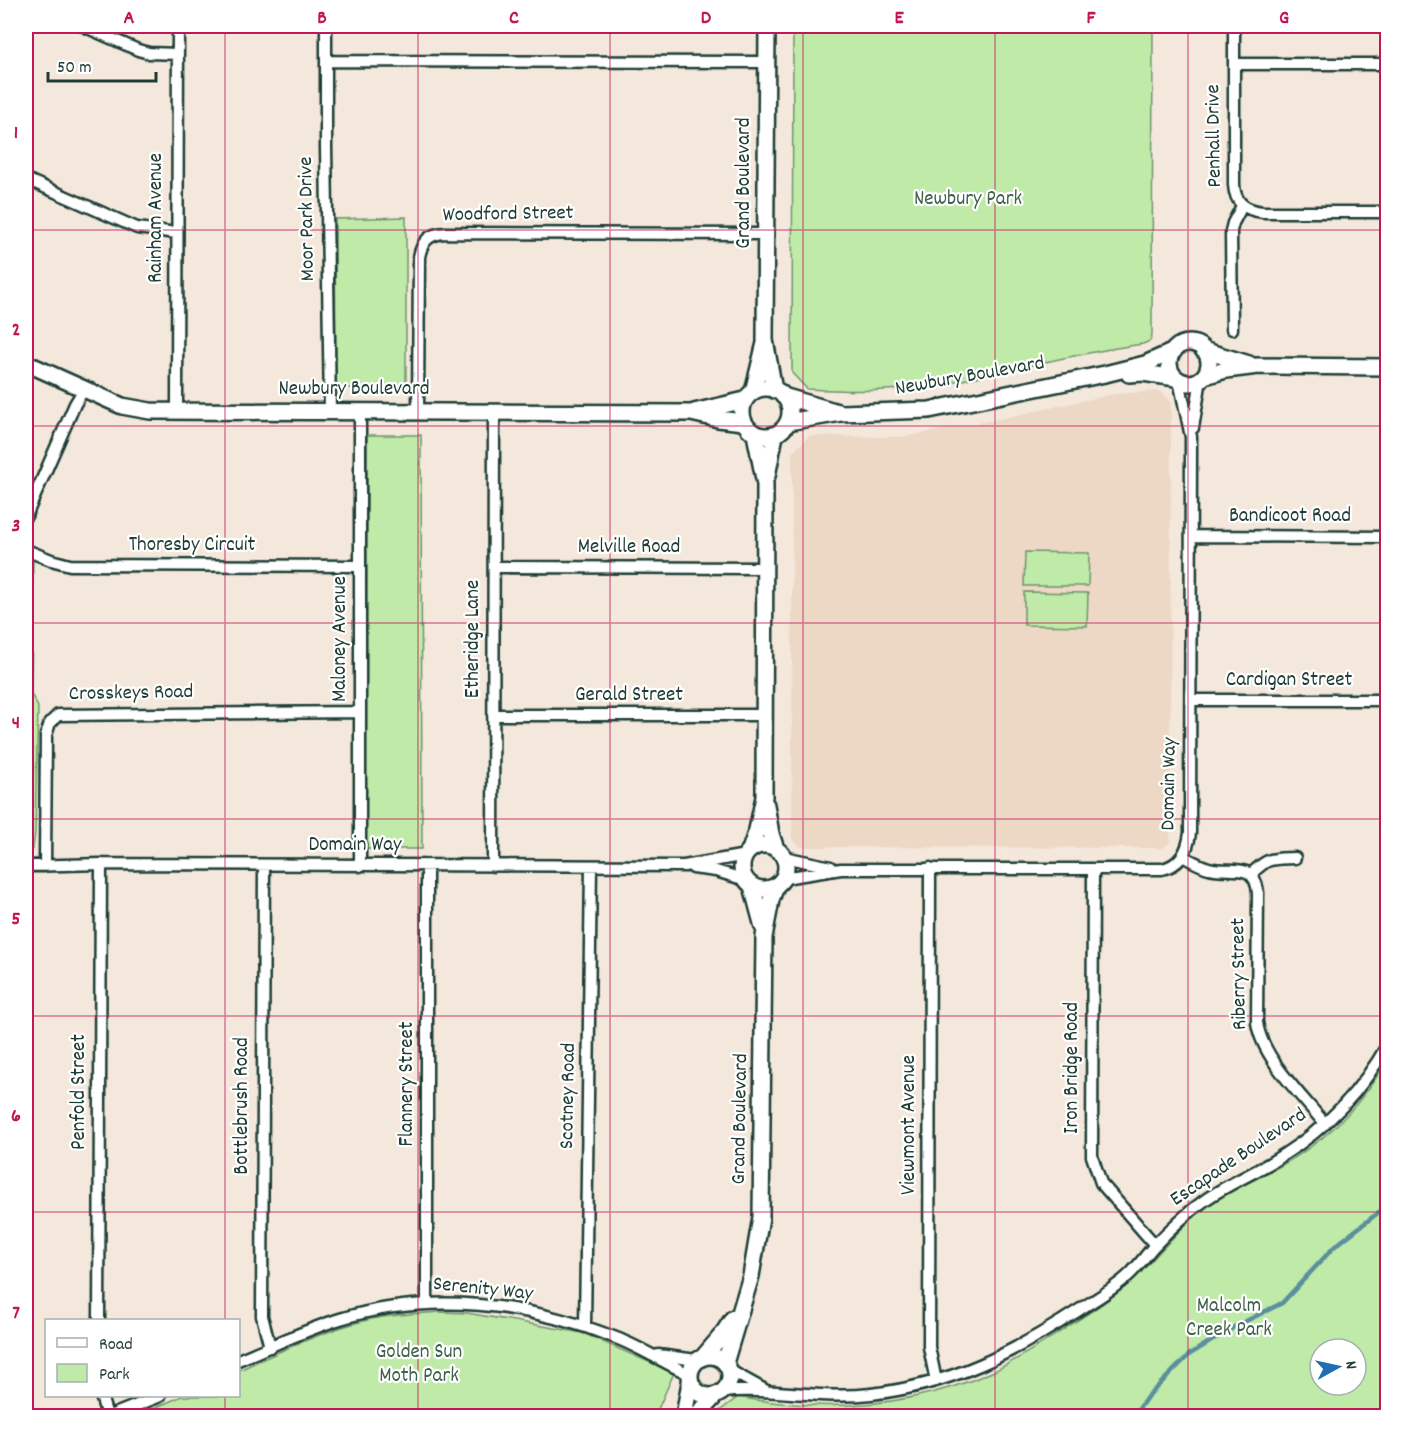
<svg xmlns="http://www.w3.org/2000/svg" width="1413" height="1442" font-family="Dekko,sans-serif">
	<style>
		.built { fill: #ecd8c4 }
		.green { fill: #bfeaa7; stroke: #6f946e; stroke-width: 1.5; fill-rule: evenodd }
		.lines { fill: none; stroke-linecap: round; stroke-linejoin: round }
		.stream { stroke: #5a909e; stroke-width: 4.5 }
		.street-casing { stroke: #1f3d34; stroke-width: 15 }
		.secondary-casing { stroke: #1f3d34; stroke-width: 20 }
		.street { stroke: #fff; stroke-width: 10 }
		.secondary { stroke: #fff; stroke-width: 15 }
		.grid { fill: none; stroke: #c2185b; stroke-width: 1.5; stroke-opacity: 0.55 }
		.labels { text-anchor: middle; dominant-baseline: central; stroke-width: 4.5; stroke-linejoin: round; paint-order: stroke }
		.street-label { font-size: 21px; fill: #1f3d34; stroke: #fff }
		.park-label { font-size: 21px; fill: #3f604b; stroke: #fff }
		.neatline { fill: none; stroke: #c2185b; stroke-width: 2 }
		.grid-label { font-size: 20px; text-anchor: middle; font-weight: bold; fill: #c2185b }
	</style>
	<rect width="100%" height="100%" fill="#f4e8dc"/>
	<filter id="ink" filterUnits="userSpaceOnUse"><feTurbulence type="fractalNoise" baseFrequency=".0167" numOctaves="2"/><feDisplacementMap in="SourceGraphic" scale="12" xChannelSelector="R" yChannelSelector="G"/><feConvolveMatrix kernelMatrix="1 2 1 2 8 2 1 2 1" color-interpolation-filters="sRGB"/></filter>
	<g filter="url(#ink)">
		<!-- built -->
		<path class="built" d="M1160,391L1171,403L1170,842L1163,848L801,847L792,839V453L809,436L902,437L994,420L1114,394Z"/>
		<!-- green -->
		<path class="green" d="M793,26H1153L1152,335L1150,341L1143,344C1071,353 1002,374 931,386C893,392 846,391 807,389L792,373Z
			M406,217V388H336L335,219Z
			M367,435H421L422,849H366Z
			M1025,552L1089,553L1088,586H1024Z
			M26,559L33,562L31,694L38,707L35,833L33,848L26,857Z
			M1024,592L1088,593L1087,626L1024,625Z
			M1387,1060V1416H713L738,1397C825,1413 910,1408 992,1372C1018,1360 1042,1343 1066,1328C1087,1314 1111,1300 1129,1283C1156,1259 1178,1228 1207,1206C1233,1187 1267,1176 1294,1158C1333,1134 1365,1099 1387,1060ZM1320,1349H1356V1385H1320Z
			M441,1312L467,1313L583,1333L674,1373L655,1416H136L182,1396H238L239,1370C281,1351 322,1331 367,1320C391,1314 416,1314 441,1312Z"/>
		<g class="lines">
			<!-- stream -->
			<path class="stream" d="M1134,1416L1147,1397L1190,1354L1236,1326L1282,1303L1334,1247L1388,1205"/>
			<!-- street casing -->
			<g class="street-casing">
				<path id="street" d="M83,26L138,50L149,53L178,54
					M326,26V146L330,411
					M1234,26V185C1235,203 1245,210 1263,212H1388
					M326,61L766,62
					M1234,64H1388
					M26,179L137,228L177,233
					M1232,329L1231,231L1233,223L1242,206
					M177,410L178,26
					M418,412L419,257C422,241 429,234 445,233L766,234
					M1193,428L1201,379
					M26,516L75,404L84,389
					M1192,536L1388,537
					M26,550L51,560L70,565L360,566
					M494,567L765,568
					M1191,700H1388
					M493,715H764
					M1182,856C1191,860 1200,866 1209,868C1231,874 1255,860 1258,893L1257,1022C1261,1057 1303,1097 1325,1124
					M784,857L831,867
					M264,865L262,1316L270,1347
					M26,866L101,864L684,866L746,855
					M45,866L46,735L50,723L58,715L360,712
					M360,866V412
					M427,866V1303
					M493,866L494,411
					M693,868L716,871L746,880
					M930,868L929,1347L936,1381
					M1093,869L1092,1156L1101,1183L1155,1245
					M1251,874C1269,857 1270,859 1295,858
					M784,878L841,869H1162C1181,865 1188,850 1190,833L1191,437L1179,380
					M99,1320L101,864
					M585,1327L591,866
					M658,1355L697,1360
					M238,1360C272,1346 305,1330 340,1319C431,1291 528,1303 616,1338C642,1348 664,1363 689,1374
					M729,1370L765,1390
					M722,1392C772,1387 821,1400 871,1394C951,1385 1013,1353 1079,1310C1096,1299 1116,1288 1131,1273C1139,1265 1146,1255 1154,1246C1169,1230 1187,1213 1205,1200C1229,1183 1258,1172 1283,1155C1328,1127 1362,1090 1388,1044
					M101,1396L107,1416
					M110,1416L160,1396"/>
			</g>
			<!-- secondary casing -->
			<g class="secondary-casing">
				<path id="secondary" d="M767,26L765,340L774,390
					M1169 363a20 20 0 1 1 40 0a20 20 0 1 1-40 0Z
					M1203,350L1249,364
					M26,363L122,406L150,411L691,413L718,419L743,422
					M1129,374L1143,373L1176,378
					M1204,376L1226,370L1258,366L1388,367
					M742 412a24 24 0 1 1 48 0a24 24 0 1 1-48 0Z
					M753,392L765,343
					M783,396L838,412
					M694,412L745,400
					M788,422L841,413L929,410L1105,374L1145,364L1174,351
					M767,476L775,435
					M766,805L771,834L776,849
					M742 867a22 22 0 1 1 44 0a22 22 0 1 1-44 0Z
					M750,850L757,830L764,797L765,484L755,434
					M752,886L763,927
					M690 1376a20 20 0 1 1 40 0a20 20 0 1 1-40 0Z
					M704,1356L722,1335L733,1318
					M725,1363L751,1276L761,1217L764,937L771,900L776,886
					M684,1416L690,1382
					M696,1416L716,1395"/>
			</g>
			<!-- street -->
			<use href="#street" class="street"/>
			<!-- secondary -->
			<use href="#secondary" class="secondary"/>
		</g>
	</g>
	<!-- grid -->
	<path class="grid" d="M225,26V1320M418,26V1416M610,26V1416M803,26V1416M995,26V1416M1188,26V1416M26,230H1388M26,426H1388M26,623H1388M26,819H1388M26,1016H1388M26,1212H1388M225,1396V1416"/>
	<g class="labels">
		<!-- street labels -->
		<g class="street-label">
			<text transform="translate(1215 136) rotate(-91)">Penhall Drive</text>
			<text transform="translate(745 183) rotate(-90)">Grand Boulevard</text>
			<text transform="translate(508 215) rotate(-1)">Woodford Street</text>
			<text transform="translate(157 218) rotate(-90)">Rainham Avenue</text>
			<text transform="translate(308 219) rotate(-91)">Moor Park Drive</text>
			<text transform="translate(970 377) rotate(-10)">Newbury Boulevard</text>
			<text x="354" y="390">Newbury Boulevard</text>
			<text x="1290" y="517">Bandicoot Road</text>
			<text x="192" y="546">Thoresby Circuit</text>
			<text x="629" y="548">Melville Road</text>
			<text transform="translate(341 639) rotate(-90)">Maloney Avenue</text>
			<text transform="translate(474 639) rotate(-90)">Etheridge Lane</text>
			<text x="1289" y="681">Cardigan Street</text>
			<text transform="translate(131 694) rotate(-1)">Crosskeys Road</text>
			<text x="629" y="696">Gerald Street</text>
			<text transform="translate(1170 784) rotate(-89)">Domain Way</text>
			<text x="355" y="846">Domain Way</text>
			<text transform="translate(1240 974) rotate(-91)">Riberry Street</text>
			<text transform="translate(1073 1068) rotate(-90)">Iron Bridge Road</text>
			<text transform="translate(408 1084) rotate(-90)">Flannery Street</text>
			<text transform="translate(80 1092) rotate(-90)">Penfold Street</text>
			<text transform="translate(569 1096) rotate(-89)">Scotney Road</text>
			<text transform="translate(243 1106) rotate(-90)">Bottlebrush Road</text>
			<text transform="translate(741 1119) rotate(-89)">Grand Boulevard</text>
			<text transform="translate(910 1125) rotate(-90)">Viewmont Avenue</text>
			<text transform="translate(1239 1158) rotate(-34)">Escapade Boulevard</text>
			<text transform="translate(483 1290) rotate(6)">Serenity Way</text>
		</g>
		<!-- park labels -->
		<g class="park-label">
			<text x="968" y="200">Newbury Park</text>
			<text x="1229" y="1307">Malcolm<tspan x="1229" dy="24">Creek Park</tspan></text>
			<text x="419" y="1353">Golden Sun<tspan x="419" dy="24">Moth Park</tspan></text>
		</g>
	</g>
	<!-- margin -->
	<rect width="1413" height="1442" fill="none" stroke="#fff" stroke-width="66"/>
	<!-- legend -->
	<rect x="45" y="1319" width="195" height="78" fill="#ffffff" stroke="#a5b1ae" stroke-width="1.5"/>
	<rect x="57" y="1338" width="30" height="9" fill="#ffffff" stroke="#a5b1ae" stroke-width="1.5"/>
	<text x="99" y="1349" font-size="18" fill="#1f3d34">Road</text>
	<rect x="57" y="1364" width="30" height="18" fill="#bfeaa7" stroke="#a5b1ae" stroke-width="1.5"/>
	<text x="99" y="1379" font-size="18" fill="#1f3d34">Park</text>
	<!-- north arrow -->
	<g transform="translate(1338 1367) rotate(82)"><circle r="28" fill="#ffffff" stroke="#a5b1ae" stroke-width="1.5"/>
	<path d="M0-4.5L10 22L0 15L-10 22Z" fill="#1f6fb2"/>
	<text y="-9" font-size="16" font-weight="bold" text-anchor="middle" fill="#1f3d34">N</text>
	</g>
	<!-- scale -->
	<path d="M48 72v9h108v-9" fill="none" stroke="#1f3d34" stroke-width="3"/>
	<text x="57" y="72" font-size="18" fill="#1f3d34" stroke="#ffffff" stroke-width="4.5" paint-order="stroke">50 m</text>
	<rect x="33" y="33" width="1347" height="1376" class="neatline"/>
	<g class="grid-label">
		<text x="129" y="23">A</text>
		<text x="322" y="23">B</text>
		<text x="514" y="23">C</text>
		<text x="706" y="23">D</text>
		<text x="899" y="23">E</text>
		<text x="1091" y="23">F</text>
		<text x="1284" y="23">G</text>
		<text x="16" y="138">1</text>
		<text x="16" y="335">2</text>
		<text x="16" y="531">3</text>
		<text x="16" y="728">4</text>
		<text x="16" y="924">5</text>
		<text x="16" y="1121">6</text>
		<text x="16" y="1318">7</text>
	</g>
</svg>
